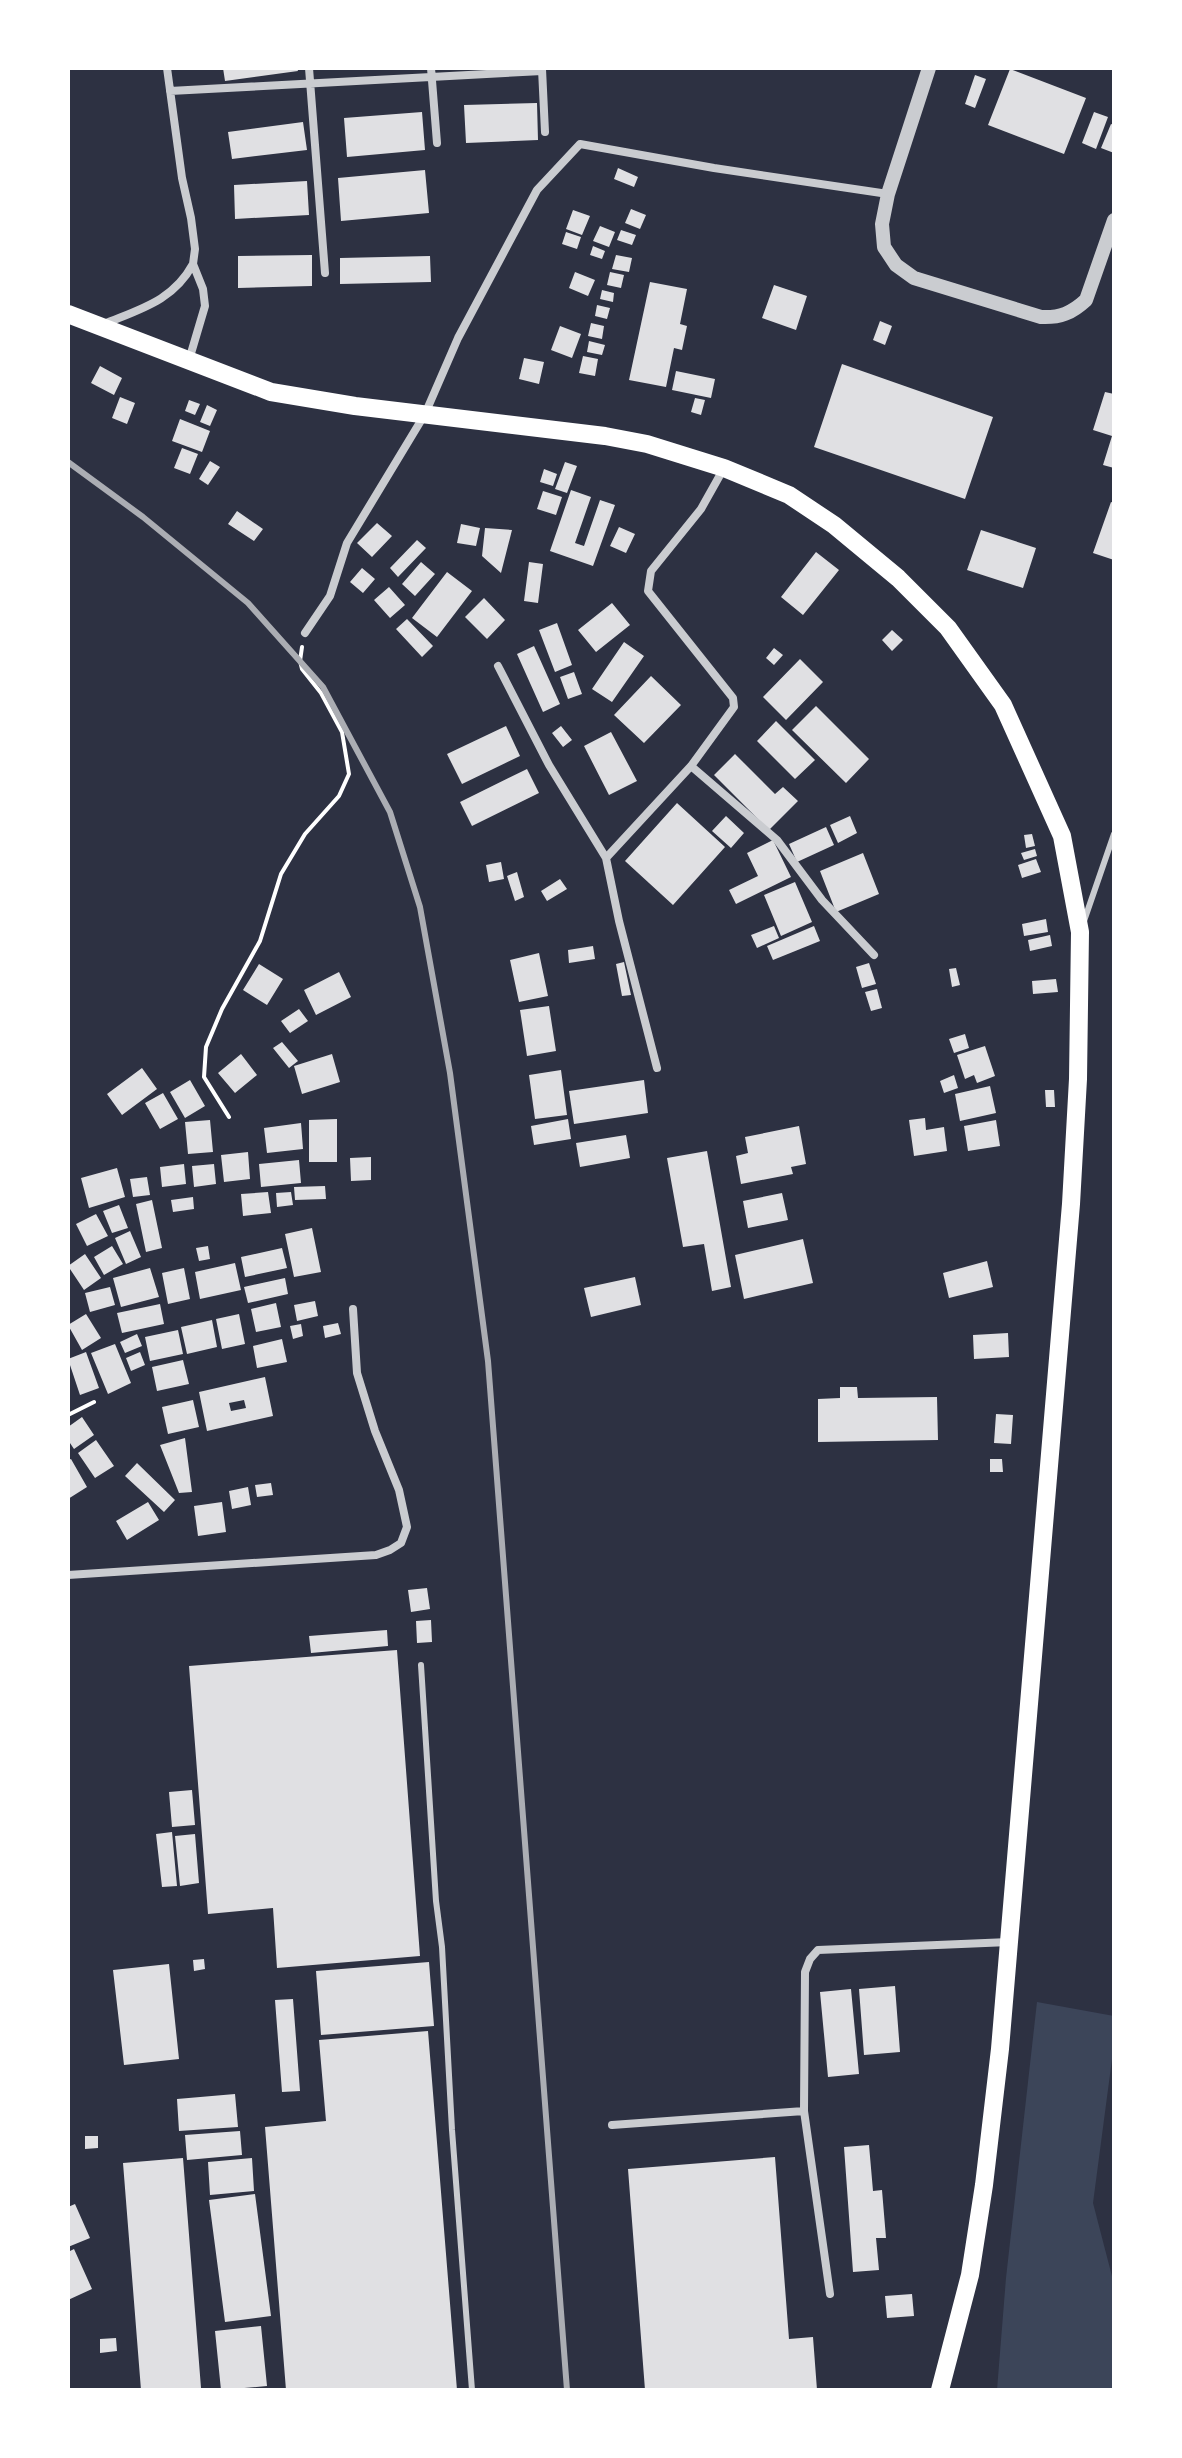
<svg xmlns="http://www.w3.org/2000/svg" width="1182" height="2458" font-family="'Fira Sans',sans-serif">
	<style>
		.green { fill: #3c4559 }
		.building { fill: #e0e0e3; fill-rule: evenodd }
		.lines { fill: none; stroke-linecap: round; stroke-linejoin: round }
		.path { stroke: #fff; stroke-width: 4 }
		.service { stroke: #caccd0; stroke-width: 6 }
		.minor { stroke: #caccd0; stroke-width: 8 }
		.tertiary { stroke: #caccd0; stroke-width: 14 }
		.primary { stroke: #fff; stroke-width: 18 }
		.rail { stroke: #abadb3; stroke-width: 6 }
	</style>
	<rect width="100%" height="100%" fill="#2d3142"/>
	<!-- green -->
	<path class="green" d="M1037,2002L1114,2016V2044L1093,2203L1114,2284V2390H997L1006,2278Z"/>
	<!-- building -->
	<path class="building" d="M223,68H297L298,71L225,81Z
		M1010,69L1086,98L1064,154L988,125Z
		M975,75L986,79L975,108L965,104Z
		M537,103L538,140L466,143L464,105Z
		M422,112L425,150L347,157L344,118Z
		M1094,112L1108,117L1096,149L1082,143Z
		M303,122L307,150L232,159L228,132Z
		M1111,124L1114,125V153L1101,148Z
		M618,168L638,177L634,187L614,179Z
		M425,170L429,213L341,221L338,178Z
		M307,181L309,215L235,219L234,185Z
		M631,209L646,215L640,229L625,223Z
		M573,210L590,216L582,235L566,229Z
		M600,226L615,232L609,247L593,241Z
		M621,230L636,235L632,245L617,240Z
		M566,232L581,237L577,249L562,244Z
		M593,246L605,251L602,259L590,255Z
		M312,255V286L238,288V256Z
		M616,255L632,258L629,272L612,269Z
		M430,256L431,282L340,284V258Z
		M575,272L595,280L588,296L569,288Z
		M610,272L624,275L621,288L607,285Z
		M650,282L687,289L680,324L687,326L682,350L674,348L666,387L629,380Z
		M774,285L807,296L796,330L762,318Z
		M602,290L614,293L613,302L600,299Z
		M597,305L610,308L607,319L595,316Z
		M880,321L892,326L885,345L873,340Z
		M591,323L604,326L602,339L588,336Z
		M560,326L581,334L572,358L551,350Z
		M589,341L605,345L602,355L587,352Z
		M583,356L598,359L595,376L579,373Z
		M524,358L544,362L539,384L519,379Z
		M842,364L993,417L965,499L814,447Z
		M100,366L122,378L114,395L91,383Z
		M676,371L715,379L711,398L672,390Z
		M1105,392L1114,394V468L1103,465L1112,436L1093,430Z
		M120,397L135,403L127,424L112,418Z
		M695,398L705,400L701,415L691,412Z
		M189,400L200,404L195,415L185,411Z
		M207,405L217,410L210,426L200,422Z
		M180,419L210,431L202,452L172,441Z
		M182,448L198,454L190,474L174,468Z
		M210,461L220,467L208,485L199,479Z
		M565,462L577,466L567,493L555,489Z
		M544,469L557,474L553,486L540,482Z
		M571,490L591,497L575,543L584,546L600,500L615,505L593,566L550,551Z
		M543,491L562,497L556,515L537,509Z
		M1111,502L1114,503V560L1093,553Z
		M237,511L263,529L254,541L228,524Z
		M377,523L392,536L372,557L357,543Z
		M461,524L480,528L476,546L457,543Z
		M619,527L635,534L626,553L610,546Z
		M485,528L512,530L501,573L482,556Z
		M981,530L1036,548L1023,588L967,570Z
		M417,540L426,548L398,577L390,568Z
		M816,552L839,570L803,615L781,597Z
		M421,562L435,574L415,596L402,584Z
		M529,562L543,564L538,603L524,601Z
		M362,568L375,579L363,593L350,582Z
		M447,572L472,591L437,637L412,618Z
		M389,587L405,605L390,618L374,600Z
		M484,598L505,620L487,639L465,617Z
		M612,603L630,625L596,652L578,630Z
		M407,619L433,646L422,657L396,629Z
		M557,623L572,665L555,672L539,630Z
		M892,630L903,640L892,651L882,640Z
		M624,642L644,656L612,702L592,689Z
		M534,646L560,704L543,712L517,654Z
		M774,648L783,655L774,665L766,658Z
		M800,659L823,682L786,720L763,697Z
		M574,672L582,694L568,699L560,677Z
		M651,676L681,705L644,743L614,715Z
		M816,706L869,759L846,783L792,730Z
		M776,721L815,760L795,779L757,741Z
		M506,726L520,756L462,784L447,754Z
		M561,726L572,740L563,747L552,733Z
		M611,732L637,781L609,795L584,746Z
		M735,754L775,794L783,787L798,801L769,830L714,775Z
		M527,769L539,793L472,826L460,802Z
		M677,803L725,847L673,905L625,861Z
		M726,816L744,833L731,848L712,831Z
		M850,816L857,833L838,843L830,825Z
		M826,827L834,845L797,862L789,844Z
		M1032,834L1035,846L1026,848L1024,835Z
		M773,840L791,877L736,904L729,890L758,876L747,853Z
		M1035,849L1037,856L1024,860L1021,853Z
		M863,853L879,894L836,912L820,871Z
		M1036,859L1041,872L1022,878L1018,865Z
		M501,862L504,879L489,882L486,865Z
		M517,872L524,897L515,901L507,876Z
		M560,879L567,889L547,901L541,891Z
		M795,882L812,922L781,936L764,895Z
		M1046,919L1048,932L1024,936L1022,924Z
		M774,926L779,938L757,948L751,935Z
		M814,926L820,941L773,960L767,946Z
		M1050,935L1052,946L1030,951L1028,940Z
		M593,946L595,959L569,963L568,950Z
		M539,953L548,996L519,1002L510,960Z
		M624,962L631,995L622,996L616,964Z
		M869,963L876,984L862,988L856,967Z
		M259,964L283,979L267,1005L243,990Z
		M956,968L960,985L952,987L949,969Z
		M339,972L351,997L316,1015L304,990Z
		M1056,979L1058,992L1033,994L1032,981Z
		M877,989L882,1008L871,1011L865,992Z
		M549,1006L556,1051L527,1056L520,1010Z
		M299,1009L308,1021L290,1033L281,1021Z
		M965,1034L969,1048L954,1053L949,1039Z
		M282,1042L298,1061L289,1068L273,1048Z
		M985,1046L995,1076L977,1083L974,1075L965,1079L957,1055Z
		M241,1054L257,1075L235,1093L218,1073Z
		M332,1054L340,1082L302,1094L294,1066Z
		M142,1068L157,1089L122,1115L107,1094Z
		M561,1070L567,1115L535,1119L529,1075Z
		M954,1075L958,1088L944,1093L940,1081Z
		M190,1080L205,1106L185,1118L170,1092Z
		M644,1080L648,1113L574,1124L569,1091Z
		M990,1086L996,1113L960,1121L955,1094Z
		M1045,1090H1054L1055,1107H1046Z
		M163,1093L178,1119L160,1129L145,1103Z
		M925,1118L926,1130L944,1127L947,1151L914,1156L909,1120Z
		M337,1119V1162H309V1120Z
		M568,1119L571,1139L534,1145L531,1126Z
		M210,1120L213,1152L188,1154L185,1122Z
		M996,1120L1000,1146L968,1151L964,1126Z
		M301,1123L303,1149L267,1153L264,1128Z
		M799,1126L806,1164L791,1167L793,1174L741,1184L736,1156L748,1153L745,1137Z
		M626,1135L630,1158L580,1167L576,1143Z
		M707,1151L731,1287L712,1291L704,1244L683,1247L667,1158Z
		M248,1152L250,1179L224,1182L221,1155Z
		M371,1157V1180L351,1181L350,1158Z
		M299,1160L301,1183L261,1187L259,1164Z
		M184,1164L186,1184L162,1187L160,1167Z
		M214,1164L216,1184L194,1187L192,1166Z
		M117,1168L125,1197L89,1208L81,1178Z
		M147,1177L150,1195L133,1197L130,1179Z
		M325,1186L326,1199L295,1200L294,1187Z
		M268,1192L271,1213L243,1216L241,1194Z
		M291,1192L293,1205L277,1207L276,1193Z
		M782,1193L788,1220L748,1228L743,1201Z
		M193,1197L194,1209L173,1212L171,1200Z
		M152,1200L162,1248L146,1252L136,1204Z
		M119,1205L128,1228L112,1233L103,1211Z
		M96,1214L108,1236L87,1246L76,1224Z
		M312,1228L321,1272L294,1277L285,1234Z
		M130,1231L141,1257L126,1264L115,1238Z
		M803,1239L813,1283L744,1299L735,1255Z
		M112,1246L123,1264L104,1275L94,1257Z
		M208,1246L210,1259L199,1261L196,1248Z
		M282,1248L287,1268L245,1277L241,1257Z
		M85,1254L101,1278L84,1290L68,1266Z
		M987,1261L993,1287L949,1298L943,1273Z
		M235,1263L241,1290L200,1299L195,1272Z
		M150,1268L159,1297L121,1307L113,1278Z
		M184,1268L190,1299L168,1304L162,1273Z
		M635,1277L641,1305L591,1317L584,1288Z
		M285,1278L288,1294L248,1303L244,1287Z
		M110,1287L115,1305L90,1312L85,1293Z
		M315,1301L318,1316L297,1321L294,1305Z
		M276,1303L281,1327L256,1332L251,1309Z
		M160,1304L164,1324L122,1333L117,1313Z
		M86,1314L101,1338L82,1350L68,1325Z
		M239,1314L245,1344L222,1349L216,1319Z
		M212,1320L217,1347L187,1354L181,1327Z
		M338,1323L341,1334L325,1338L323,1326Z
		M301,1324L303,1336L293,1339L290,1326Z
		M178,1330L183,1354L150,1361L145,1337Z
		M1008,1333L1009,1357L974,1359L973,1335Z
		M137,1334L142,1346L125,1353L120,1342Z
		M282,1339L287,1362L257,1368L253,1346Z
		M115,1344L131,1383L108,1394L91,1353Z
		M86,1352L99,1388L80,1395L68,1359Z
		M140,1352L145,1365L131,1371L126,1358Z
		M183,1360L189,1384L157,1391L152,1367Z
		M265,1377L273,1416L207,1431L199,1392ZM244,1400L246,1408L231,1411L229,1403Z
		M840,1387H857L858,1398L937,1397L938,1440L818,1442V1399L840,1398Z
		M193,1400L199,1427L168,1434L162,1407Z
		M996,1414L1013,1415L1011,1444L994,1443Z
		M82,1417L94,1435L74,1449L68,1440V1427Z
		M185,1438L192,1492L179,1493L160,1445Z
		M96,1440L114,1466L95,1478L78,1453Z
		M71,1459L87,1487L68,1499V1460Z
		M990,1459H1002L1003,1472H990Z
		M137,1463L175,1500L164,1512L125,1476Z
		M271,1483L273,1495L257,1497L255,1485Z
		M248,1487L251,1505L232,1509L229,1491Z
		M148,1502L159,1520L127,1540L116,1521Z
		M222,1502L226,1532L198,1536L194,1506Z
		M427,1588L430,1609L411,1612L408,1590Z
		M431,1620L432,1642L417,1643L416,1621Z
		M387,1630L388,1646L311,1653L309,1636Z
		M397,1650L420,1956L277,1968L273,1908L208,1914L189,1666Z
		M192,1790L195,1825L172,1827L169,1792Z
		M172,1832L177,1886L162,1887L156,1834Z
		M195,1834L199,1883L180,1886L175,1836Z
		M204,1959L205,1969L194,1971L193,1960Z
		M429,1962L434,2026L321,2035L316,1971Z
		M169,1964L179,2059L124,2065L113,1970Z
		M895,1986L900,2052L864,2055L859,1989Z
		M851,1989L859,2074L828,2077L820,1992Z
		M293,1999L300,2091L282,2092L275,2000Z
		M428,2031L457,2390H286L265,2127L326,2121L319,2040Z
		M235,2094L238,2127L179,2131L177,2099Z
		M240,2131L242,2155L187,2160L185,2135Z
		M85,2136H98V2148L85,2149Z
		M869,2145L873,2191L882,2190L886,2238H876L879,2270L853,2272L844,2147Z
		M775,2157L789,2339L813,2337L817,2390H645L628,2169Z
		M183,2158L201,2388L141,2390L123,2163Z
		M252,2158L254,2191L210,2195L208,2162Z
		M255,2194L271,2316L225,2322L209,2200Z
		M75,2204L90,2238L68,2247V2207Z
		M74,2249L92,2289L68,2300V2252Z
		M912,2294L914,2316L887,2318L885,2296Z
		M261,2326L267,2386L221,2390L215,2331Z
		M116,2338L117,2351L100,2353V2339Z"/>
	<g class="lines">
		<!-- path -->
		<path class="path" d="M229,1117L204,1077L206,1047L222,1009L260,941L281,874L305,834L339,796L349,774L342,732L321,693L302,669L300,661L302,647
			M68,1415L94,1402"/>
		<!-- service -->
		<path class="service" d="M1084,921L1114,834
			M421,1665L436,1901L442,1947L452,2130L472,2390"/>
		<!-- minor -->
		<path class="minor" d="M167,68L182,178L191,218L195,249L193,264L203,289L205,306L189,360
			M309,68L325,273
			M431,68L437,143
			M542,69L545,132
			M170,91L542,71
			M104,324C140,309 173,301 193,264
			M305,633L330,596L347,543L425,414L458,338L537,190L580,144L714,168L888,194
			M498,666L549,765L606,858
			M691,766L777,840L822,900L874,955
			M657,1068L619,921L606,858L691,766L734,707L733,698L648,591L651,571L701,509L724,468
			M68,1575L376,1555L390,1550L401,1543L407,1527L399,1490L375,1431L357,1373L353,1309
			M612,2125L804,2111
			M830,2294L804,2111L805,1972L810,1959L818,1950L1009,1942"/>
		<!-- tertiary -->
		<path class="tertiary" d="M929,68L888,194L882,224L884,247L896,265L914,278L1041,317C1060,318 1072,313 1086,300L1114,220"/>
		<!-- primary -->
		<path class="primary" d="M68,314L271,392L355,406L605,436L647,444L724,468L789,495L834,525L898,578L948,628L1003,705L1062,836L1080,932L1078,1079L1071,1204L1000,2049L984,2185L970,2275L940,2390"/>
		<!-- rail -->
		<path class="rail" d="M68,462L143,517L248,603L323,687L390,812L420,907L450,1073L488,1361L567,2390"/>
	</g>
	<!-- border -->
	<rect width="1182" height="2458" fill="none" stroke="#ffffff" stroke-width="140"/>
</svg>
